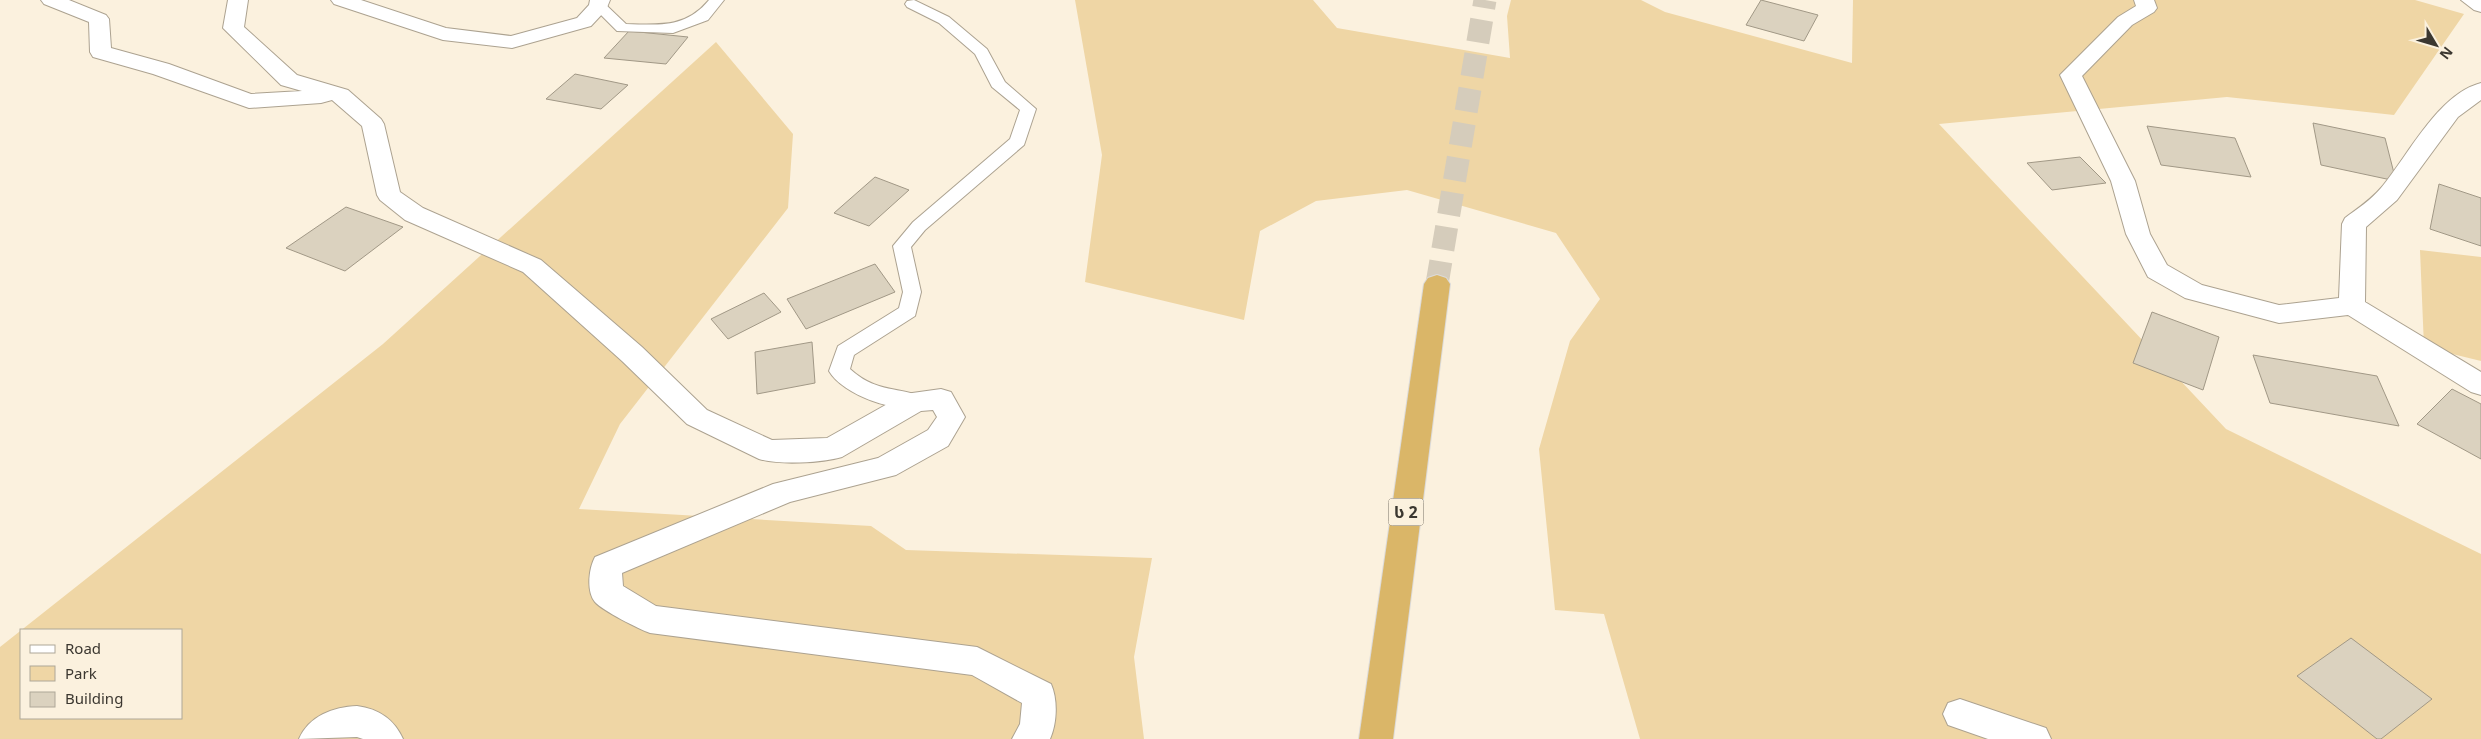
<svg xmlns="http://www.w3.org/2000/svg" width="2481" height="739" font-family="'Noto Sans','Noto Sans Georgian',sans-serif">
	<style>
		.green { fill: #efd6a5; fill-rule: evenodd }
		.building { fill: #dbd2bf; stroke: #a19886 }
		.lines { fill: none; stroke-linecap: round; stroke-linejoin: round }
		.trunk-tunnel { stroke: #d5ccbb; stroke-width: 23; stroke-dasharray: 23 12; stroke-linecap: butt }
		.service-casing { stroke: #aca290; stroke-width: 2 }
		.minor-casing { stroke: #aca290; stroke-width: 2 }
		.trunk-casing { stroke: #dcdbda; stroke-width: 2 }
		.service { fill: #fff; fill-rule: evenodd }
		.minor { fill: #fff; fill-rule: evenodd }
		.trunk { fill: #dab668; fill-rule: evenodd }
		.labels { text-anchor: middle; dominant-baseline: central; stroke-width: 4; stroke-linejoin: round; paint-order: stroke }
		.shield { fill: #fbf1de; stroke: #756f64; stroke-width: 1 }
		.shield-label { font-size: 16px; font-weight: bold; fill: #3b3730 }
	</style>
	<rect width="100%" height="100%" fill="#fbf1de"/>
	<!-- green -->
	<path class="green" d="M1075,0H1313L1337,28L1510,58L1507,16L1511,0H1641L1665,12L1852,63L1853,0H2415L2464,14L2394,115L2227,97L1939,124L2226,429L2481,554V739H1640L1604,614L1555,610L1539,449L1570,341L1600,299L1556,233L1407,190L1316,201L1260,231L1244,320L1085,282L1102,155Z
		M716,42L793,134L788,208L620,424L579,509L871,526L906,550L1152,558L1134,657L1144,739H0V647L383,344ZM21,630H181V718H21Z
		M2420,250L2481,257V361L2424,347Z"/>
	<!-- building -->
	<path class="building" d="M1761,0L1818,15L1804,41L1746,25Z
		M629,31L688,37L666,64L604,58Z
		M575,74L628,85L601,109L546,99Z
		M2313,123L2385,138L2396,181L2321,165Z
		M2147,126L2235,138L2251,177L2161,165Z
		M2080,157L2106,183L2052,190L2027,163Z
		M875,177L909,190L869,226L834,213Z
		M2439,184L2481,198V246L2430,229Z
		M346,207L403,227L345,271L286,248Z
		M875,264L895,292L806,329L787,299Z
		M764,293L781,312L728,339L711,319Z
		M2152,312L2219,337L2203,390L2133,363Z
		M812,342L815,383L757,394L755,352Z
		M2253,355L2377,376L2399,426L2270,403Z
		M2452,389L2481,404V459L2417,424Z
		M2351,638L2432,699L2381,739H2377L2297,676Z"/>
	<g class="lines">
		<!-- trunk-tunnel -->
		<path class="trunk-tunnel" d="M1437,284L1485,0"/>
		<!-- service casing -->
		<g class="service-casing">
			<path id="service" d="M709,0H724L708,20L673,33L617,31L592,6L594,3H604L626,24C660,25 686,28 709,0Z
				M914,0L949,17L987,49L1005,82L1036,109L1024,145L925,230L911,247L921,292L915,316L854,355L850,369C874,391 893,387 922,396L925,401L922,406C897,414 843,395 829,371L838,346L899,308L903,292L893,246L913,222L1010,139L1020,110L992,87L975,54L939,23L907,7L905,4L907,1Z"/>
		</g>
		<!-- minor casing -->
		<g class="minor-casing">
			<path id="minor" d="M41,0H69L106,15L109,19L111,48L169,64L251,94L302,91L281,85L223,28L228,0H248L244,27L297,75L348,90L381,119L384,124L400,192L423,208L541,260L642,347L707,410L772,440L827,438L905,394L941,389L951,392L965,417L948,446L896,475L790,502L622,573L623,586L656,606L977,647L1051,684C1058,700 1057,723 1050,739H1012L1020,724L1022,703L972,675L650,633C639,629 603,611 595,602C586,591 589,568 595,557L773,484L878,458L928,430L937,417L933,410L921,411L842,457C822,463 779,465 759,459L687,424L622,361L523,272L405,220L380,200L377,195L362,126L332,100L321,103L249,108L153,74L93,57L90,52L89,22L44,4Z
				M331,0H361L446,28L511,36L577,18L589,5L590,0H610L606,10L591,26L512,48L443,40L334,4Z
				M2134,0H2154L2157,8L2154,12L2132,25L2082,76L2135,181L2150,234L2167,265L2202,285L2279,305L2339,298L2342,224L2345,218C2357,209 2371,200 2381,188C2408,156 2438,94 2481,83V100L2458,117L2397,200L2366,227L2365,302L2481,372V395L2471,392L2348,315L2279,323L2185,298L2148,277L2126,234L2111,181L2060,75L2118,17L2136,6Z
				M2461,0H2481V12L2474,10Z
				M1960,699L2046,728L2051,739H1988L1948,725L1943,714L1948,703Z
				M357,706C379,709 394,719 403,739H363L357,737L299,739C309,716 333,707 357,706Z"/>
		</g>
		<!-- trunk casing -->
		<g class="trunk-casing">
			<path id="trunk" d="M1437,275L1446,278L1450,284L1393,739H1359L1424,284L1428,278Z"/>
		</g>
		<!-- service -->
		<use href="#service" class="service"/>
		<!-- minor -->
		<use href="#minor" class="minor"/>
		<!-- trunk -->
		<use href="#trunk" class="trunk"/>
	</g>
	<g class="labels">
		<!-- shield labels -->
		<rect class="shield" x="1388.5" y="498.5" width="35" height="27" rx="4"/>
		<g class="shield-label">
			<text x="1406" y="512">ს 2</text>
		</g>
	</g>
	<!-- legend -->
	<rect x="20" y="629" width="162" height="90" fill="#fbf1de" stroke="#aea798"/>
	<rect x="30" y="645" width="25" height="8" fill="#ffffff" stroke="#aea798"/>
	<text x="65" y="654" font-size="15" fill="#3b3730">Road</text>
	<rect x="30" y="666" width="25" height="15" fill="#efd6a5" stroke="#aea798"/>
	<text x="65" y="679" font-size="15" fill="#3b3730">Park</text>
	<rect x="30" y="692" width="25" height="15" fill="#dbd2bf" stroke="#aea798"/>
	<text x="65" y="704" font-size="15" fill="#3b3730">Building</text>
	<!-- north arrow -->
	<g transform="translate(2436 45) rotate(128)" stroke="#fbf1de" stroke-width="4" paint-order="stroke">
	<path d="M0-4L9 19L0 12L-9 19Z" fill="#3b3730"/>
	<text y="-8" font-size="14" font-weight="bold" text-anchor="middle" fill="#3b3730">N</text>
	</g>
</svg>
